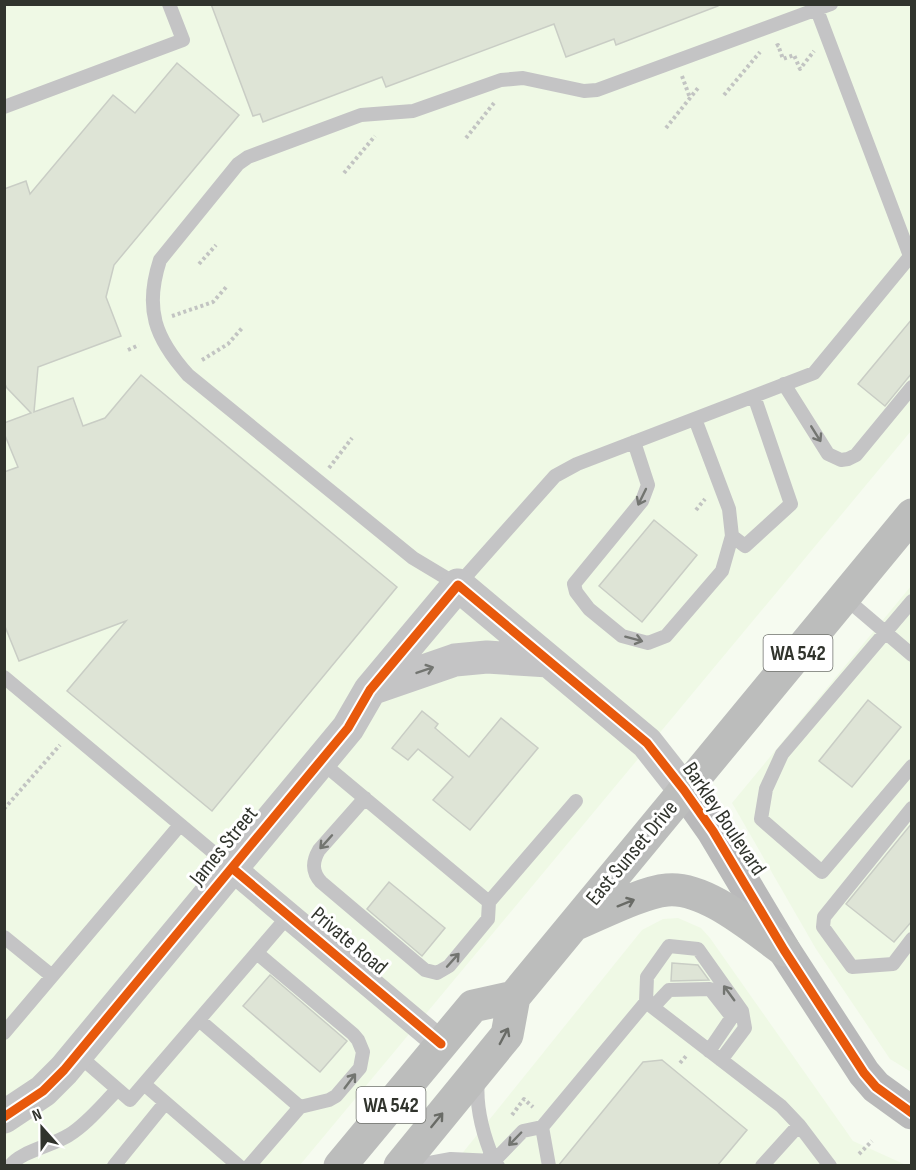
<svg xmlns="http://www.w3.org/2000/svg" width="916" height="1170" font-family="'Sofia Sans Condensed',sans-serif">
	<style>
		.built { fill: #eff9e5 }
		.building { fill: #dee4d6; stroke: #c9cdc5; stroke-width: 1.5 }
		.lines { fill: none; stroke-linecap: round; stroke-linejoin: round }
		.path { stroke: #c2c4c2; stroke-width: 4; stroke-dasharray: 3 3; stroke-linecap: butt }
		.service { stroke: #c4c4c5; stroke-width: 14 }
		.minor { stroke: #c4c4c5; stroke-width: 27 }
		.tertiary { stroke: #c4c4c5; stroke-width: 33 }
		.secondary { stroke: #b9b9ba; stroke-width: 33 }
		.primary { stroke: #bcbdbc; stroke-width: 33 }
		.cycleway-casing { stroke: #fff; stroke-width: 13 }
		.cycleway { stroke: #e8590c; stroke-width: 9 }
		.oneway { stroke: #737571 }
		.oneway2 { stroke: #696b66 }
		.labels { text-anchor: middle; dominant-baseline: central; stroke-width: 6; stroke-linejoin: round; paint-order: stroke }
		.shield { fill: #fff; stroke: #6f716c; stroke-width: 1.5 }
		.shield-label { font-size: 21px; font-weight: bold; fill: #31342d }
		.street-label { font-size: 22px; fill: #31342d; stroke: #fff }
	</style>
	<rect width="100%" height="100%" fill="#f6fbf0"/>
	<!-- built -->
	<path class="built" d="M5,5H911V431L300,1165L5,1166Z
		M911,586V1072L890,1059L816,949L732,803Z
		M678,918L701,928L710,938L853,1141L906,1165L452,1166L642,930L663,919Z"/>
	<!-- building -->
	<path class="building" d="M211,4H718V6L616,45L614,39L566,57L554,24L386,87L382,77L263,122L260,114L253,116Z
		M177,63L239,115L114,265L106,297L121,336L38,367L34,412L73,398L83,426L105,418L141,375L397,587L212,811L67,691L126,621L19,661L4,624V472L18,467L4,433V423L31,413L7,388L4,382V189L26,181L30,194L113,95L135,113Z
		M912,319V373L885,406L858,384Z
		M654,520L697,555L642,622L599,586Z
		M868,700L901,727L852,787L819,761Z
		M422,711L438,724L435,728L469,757L501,718L538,748L470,830L433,800L453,777L418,749L408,760L392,748Z
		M912,823V921L894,942L846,904Z
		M389,882L445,928L422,956L367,909Z
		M672,963L698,965L709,980L671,981Z
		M270,975L347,1041L320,1072L243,1006Z
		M662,1060L747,1130L717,1166H558L643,1062Z"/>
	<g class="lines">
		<!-- path -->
		<path class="path" d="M776,46L778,45L783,59L794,55L800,69L814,51
			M682,76L690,98
			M724,95L760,52
			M666,128L698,88
			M466,138L494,103
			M344,173L375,136
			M199,264L216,245
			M172,316L213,302L228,285
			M128,350L139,345
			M202,360L228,344L243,327
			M329,468L352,438
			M696,510L705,499
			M4,809L60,745
			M680,1063L687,1055
			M512,1115L524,1099L533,1107
			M859,1154L872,1141"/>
		<!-- service -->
		<path class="service" d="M831,4L597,90L584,91L523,78L501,80L413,111L361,115L248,157L238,164L160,260C144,309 155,338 188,375L413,558L458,585L555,476L577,464L814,373L912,254
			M817,10L910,256
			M4,107L183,40L169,4
			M784,384L828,454L841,460L848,459L856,455L912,387
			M695,419L729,509L732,536L745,546L791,504L754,396
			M634,442L648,485L642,501L574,584L576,592L589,609L622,636L648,643L666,636L722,571L732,536
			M844,597L912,655
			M912,601L782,754L766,789L761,819L822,872L912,766
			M4,677L232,868
			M320,761L489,902L576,801
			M365,798L319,850C312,862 312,872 321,882L425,970L437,973L449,966L488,919L489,902
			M912,808L824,917L823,927L852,967L893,964L912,939
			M4,937L52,976
			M257,953L353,1034L358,1040L363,1052L360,1068L336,1096L329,1100L300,1107
			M646,1002L647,977L669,946L698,949L742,1011L745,1028L721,1060
			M653,1007L669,990L710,989L732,1017L709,1051
			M199,1020L300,1107L249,1166
			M4,1033L180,825
			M77,1054L130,1100L289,915
			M478,1079C475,1108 483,1135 494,1161L498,1166
			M144,1084L239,1166
			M542,1127L549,1166
			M10,1166C21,1151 52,1146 69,1135C87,1124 102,1105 117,1090
			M114,1166L165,1103
			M413,1166L451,1159L494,1161L523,1131L542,1127L646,1002L781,1106L799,1125L830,1166
			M762,1166L799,1125"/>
		<!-- minor -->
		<path class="minor" d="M232,868L441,1044"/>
		<!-- tertiary -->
		<path class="tertiary" d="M371,689L455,660L487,657L549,661
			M4,1117L43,1091L64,1070L348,728L370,690L458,585L647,743L684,790"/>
		<!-- secondary -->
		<path class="secondary" d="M684,790L713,831L784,950L864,1073L876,1087L912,1113"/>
		<!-- primary -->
		<path class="primary" d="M576,924C600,914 643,892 667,890C705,886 754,929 784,950
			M340,1166L473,1006L514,997
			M400,1166L507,1035L514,997L912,515"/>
		<!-- cycleway casing -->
		<g class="cycleway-casing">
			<path id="cycleway" d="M232,868L441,1044
				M4,1117L43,1091L64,1070L348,728L370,690L458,585L647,743L684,790L713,831L784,950L864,1073L876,1087L912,1113"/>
		</g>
		<!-- cycleway -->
		<use href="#cycleway" class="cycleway"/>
	</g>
	<!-- one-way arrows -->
	<defs><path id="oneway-shaft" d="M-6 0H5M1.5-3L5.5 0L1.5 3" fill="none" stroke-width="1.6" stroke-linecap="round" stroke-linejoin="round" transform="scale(1.5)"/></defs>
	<g class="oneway">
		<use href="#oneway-shaft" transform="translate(816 434) rotate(58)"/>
		<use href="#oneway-shaft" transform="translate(642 497) rotate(116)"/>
		<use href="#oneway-shaft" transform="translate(634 639) rotate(15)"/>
		<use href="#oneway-shaft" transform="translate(425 670) rotate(-19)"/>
		<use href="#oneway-shaft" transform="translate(326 842) rotate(132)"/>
		<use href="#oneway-shaft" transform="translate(453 960) rotate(-48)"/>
		<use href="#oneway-shaft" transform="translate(729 993) rotate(-126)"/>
		<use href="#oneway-shaft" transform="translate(350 1081) rotate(-53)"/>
		<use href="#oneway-shaft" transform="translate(515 1139) rotate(134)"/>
	</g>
	<g class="oneway2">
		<use href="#oneway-shaft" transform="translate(626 903) rotate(-22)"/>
		<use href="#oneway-shaft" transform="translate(504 1036) rotate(-62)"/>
		<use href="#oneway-shaft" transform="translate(437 1120) rotate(-51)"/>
	</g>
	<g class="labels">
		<!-- shield labels -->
		<g class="shield">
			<rect x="763.5" y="635" width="69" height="36" rx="4.5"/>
			<rect x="356.5" y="1087" width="69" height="36" rx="4.5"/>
		</g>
		<g class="shield-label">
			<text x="798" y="653">WA 542</text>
			<text x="391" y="1105">WA 542</text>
		</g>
		<!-- street labels -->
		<g class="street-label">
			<text transform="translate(724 819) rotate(56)">Barkley Boulevard</text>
			<text transform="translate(224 846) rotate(-51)">James Street</text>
			<text transform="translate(632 853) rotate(-50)">East Sunset Drive</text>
			<text transform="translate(349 941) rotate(40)">Private Road</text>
		</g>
	</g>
	<!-- border -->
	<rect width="916" height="1170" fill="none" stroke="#31342d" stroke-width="12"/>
	<!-- north arrow -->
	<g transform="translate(42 1128) rotate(339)" stroke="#ffffff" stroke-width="4.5" paint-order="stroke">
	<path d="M0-4.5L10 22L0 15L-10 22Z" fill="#31342d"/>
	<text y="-9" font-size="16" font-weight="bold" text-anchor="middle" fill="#31342d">N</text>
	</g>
</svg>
